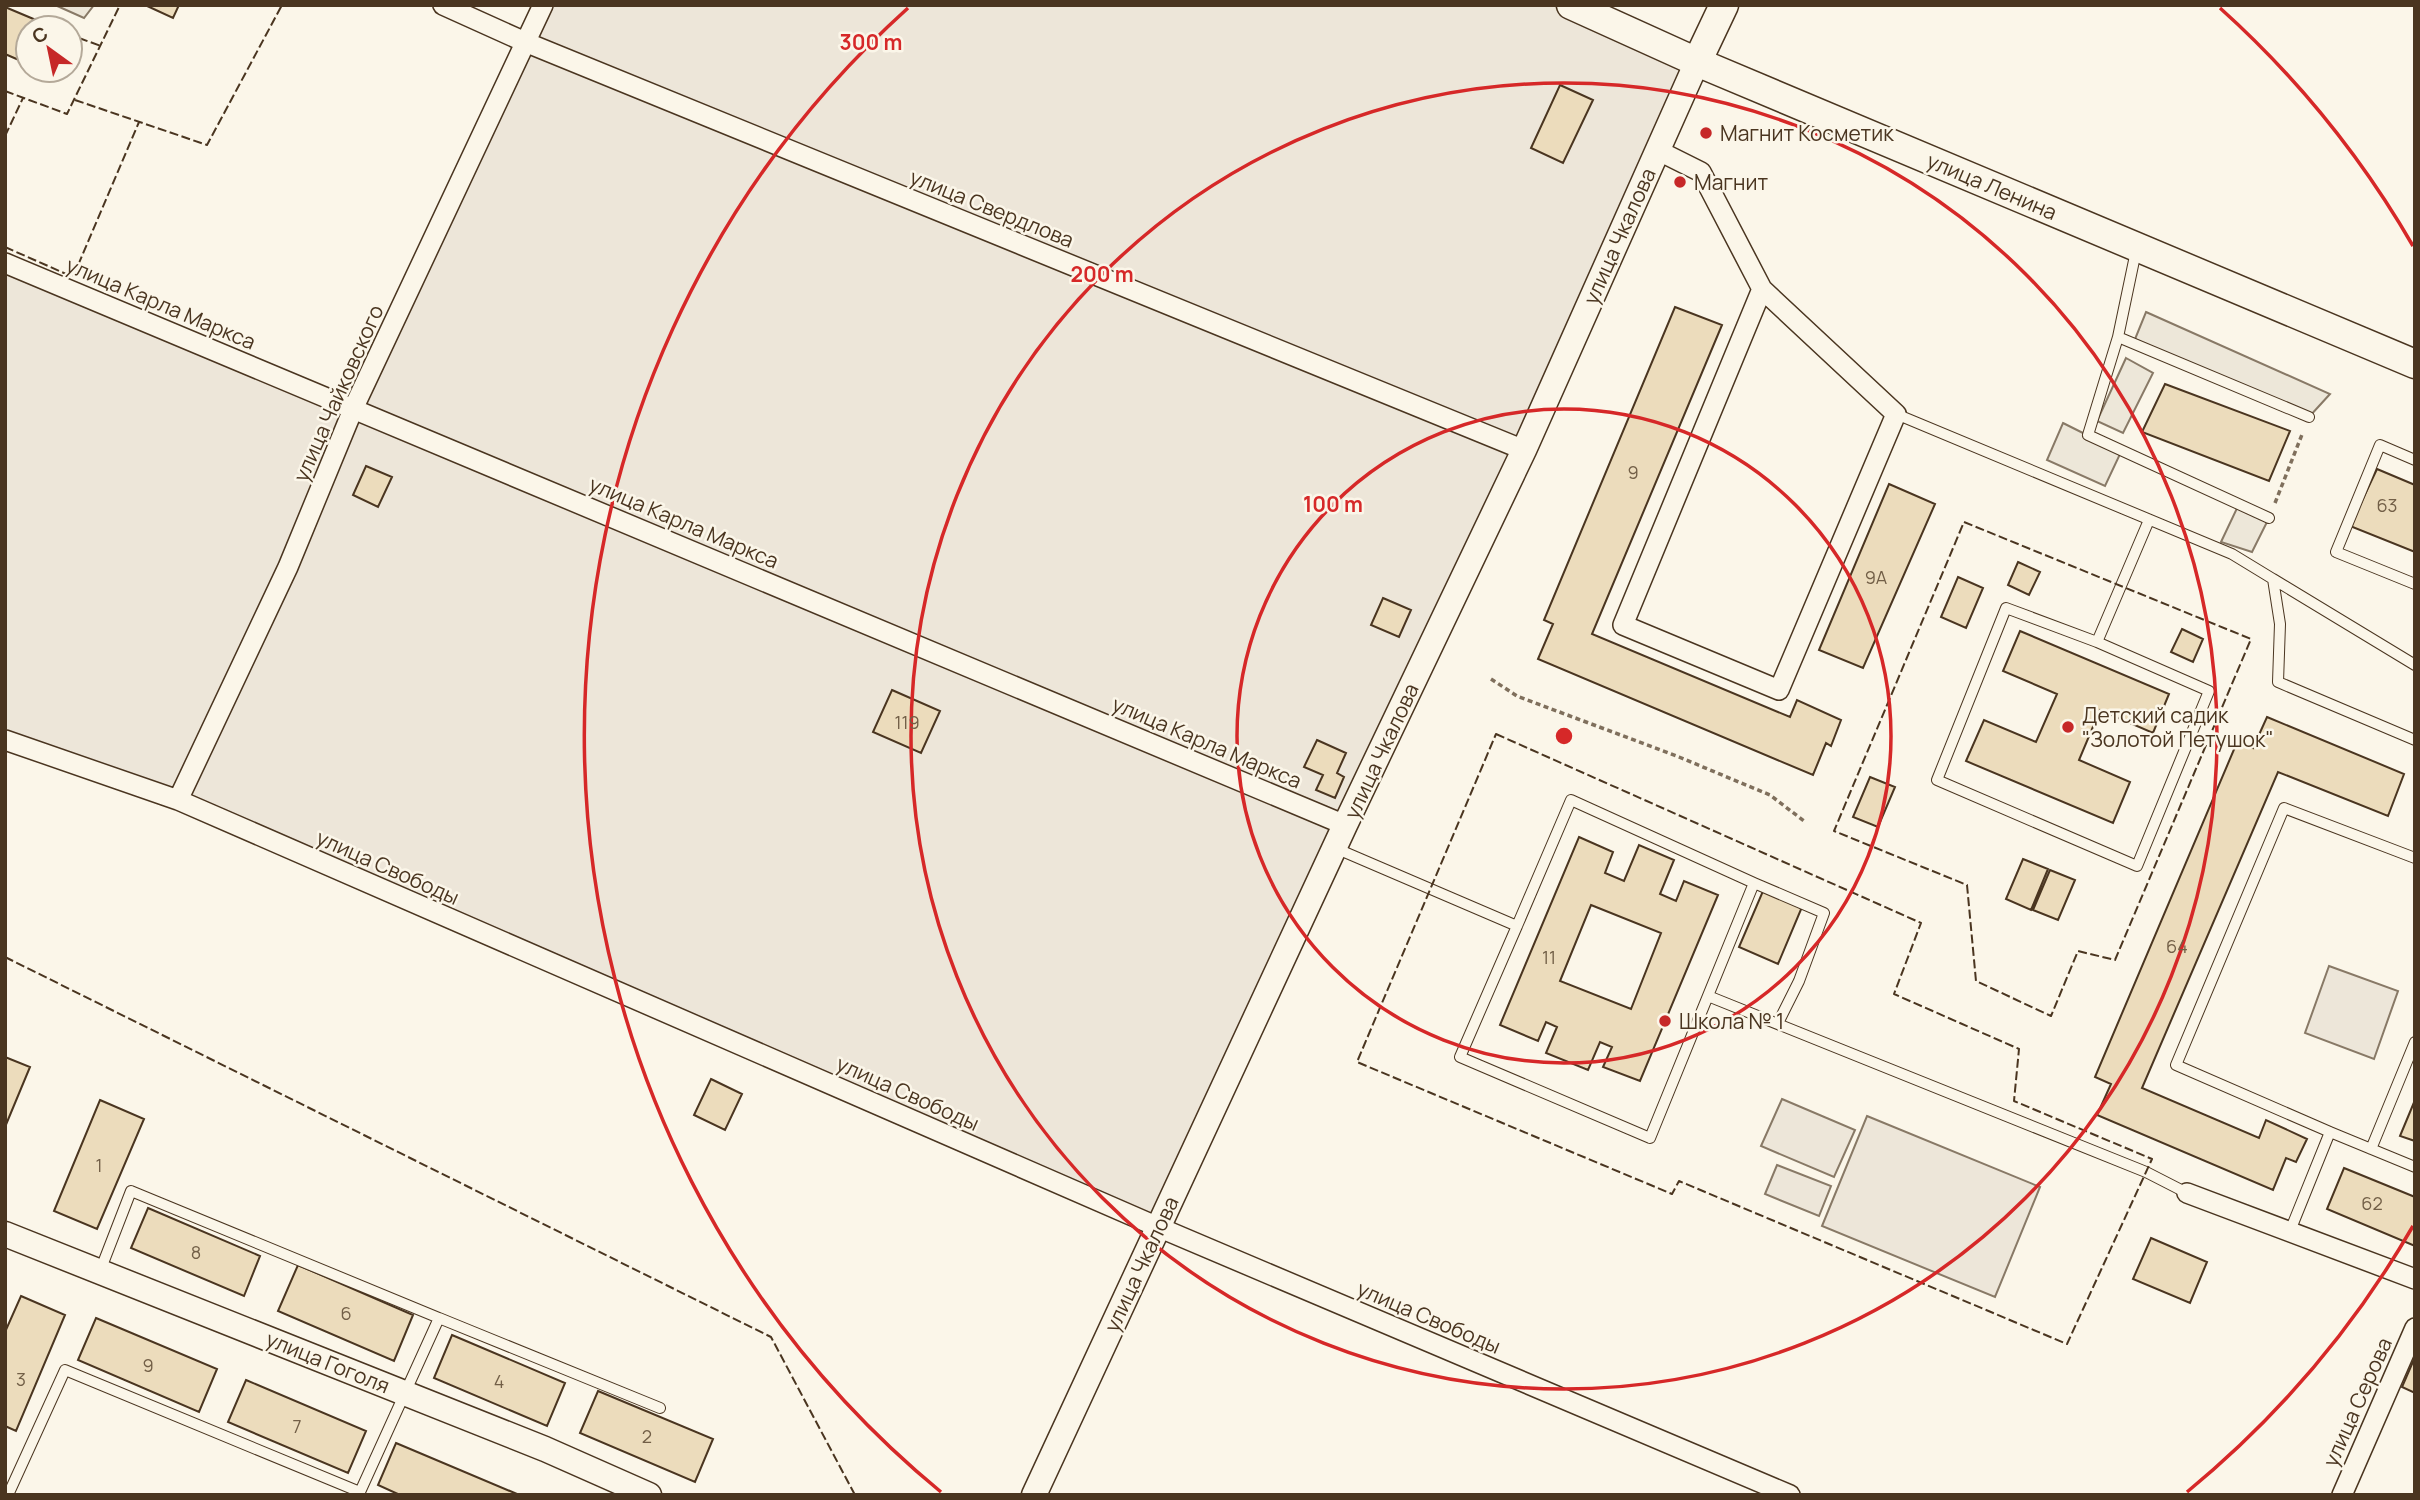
<svg xmlns="http://www.w3.org/2000/svg" width="2420" height="1500" font-family="Manrope,sans-serif">
	<style>
		.green { fill: #ede6d9; stroke: #887966; stroke-width: 2 }
		.parking { fill: #ede7d9; stroke: #887966; stroke-width: 2 }
		.building { fill: #ecdcbc; stroke: #4a3520; stroke-width: 2; fill-rule: evenodd }
		.lines { fill: none; stroke-linecap: round; stroke-linejoin: round }
		.service-casing { stroke: #4a3520; stroke-width: 12 }
		.minor-casing { stroke: #4a3520; stroke-width: 22 }
		.tertiary-casing { stroke: #4a3520; stroke-width: 27 }
		.secondary-casing { stroke: #4a3520; stroke-width: 31 }
		.path { stroke: #7f6f5c; stroke-width: 3.5; stroke-dasharray: 5 3.5; stroke-linecap: butt }
		.service { stroke: #fbf6e9; stroke-width: 10 }
		.minor { stroke: #fbf6e9; stroke-width: 19 }
		.tertiary { stroke: #fbf6e9; stroke-width: 24 }
		.secondary { stroke: #fbf6e9; stroke-width: 28 }
		.fence { stroke: #4a3520; stroke-width: 2; stroke-dasharray: 9 3.5; stroke-linecap: butt }
		.ring { fill: none; stroke: #d62828; stroke-width: 3.5 }
		.poi-dot { fill: #c62828; stroke: #fbf6e9; stroke-width: 2.5 }
		.labels { text-anchor: middle; dominant-baseline: central; stroke-width: 5; stroke-linejoin: round; paint-order: stroke }
		.number-label { font-size: 18px; fill: #725f47 }
		.poi-label { font-size: 21px; fill: #4a3520; stroke: #fbf6e9; text-anchor: start }
		.street-label { font-size: 21px; fill: #4a3520; stroke: #fbf6e9 }
		.centre { fill: #d62828; stroke: #fbf6e9; stroke-width: 3.5 }
		.ring-label { font-size: 21px; text-anchor: middle; font-weight: bold; fill: #d62828; stroke: #fbf6e9; stroke-width: 5; stroke-linejoin: round; paint-order: stroke }
	</style>
	<rect width="100%" height="100%" fill="#fbf6e9"/>
	<!-- green -->
	<path class="green" d="M543,5H1565L1697,62L1158,1227L5,736V263L353,407Z
		M2329,966L2398,991L2374,1059L2305,1033Z
		M1782,1099L1855,1130L1834,1177L1761,1146Z
		M1867,1116L2040,1187L1995,1297L1822,1226Z
		M1777,1165L1831,1186L1819,1216L1765,1194Z"/>
	<!-- parking -->
	<path class="parking" d="M55,5H94L84,18Z
		M2146,312L2330,394L2309,417L2133,344Z
		M2126,358L2153,373L2123,433L2097,421Z
		M2063,423L2121,452L2105,486L2047,460Z
		M2239,504L2269,518L2252,552L2221,542Z"/>
	<!-- building -->
	<path class="building" d="M145,5H179L173,18Z
		M5,7L55,28H28V64L5,54Z
		M70,34L79,38L70,56Z
		M42,70H63L59,77Z
		M1560,85L1593,100L1563,163L1531,148Z
		M1675,307L1722,325L1592,634L1790,717L1797,700L1841,720L1831,746L1826,743L1813,775L1538,659L1553,624L1544,620Z
		M2165,384L2290,431L2269,481L2142,432Z
		M366,466L392,477L378,507L353,495Z
		M2377,469L2415,485V552L2350,526Z
		M1889,484L1935,504L1863,668L1819,650Z
		M2018,562L2040,572L2029,595L2008,585Z
		M1958,577L1983,588L1966,628L1941,617Z
		M1383,598L1411,610L1399,637L1371,625Z
		M2182,629L2203,639L2193,662L2171,652Z
		M2020,631L2169,694L2153,733L2100,710L2079,760L2130,782L2113,823L1966,761L1984,720L2036,742L2057,694L2003,671Z
		M892,690L940,711L921,753L873,732Z
		M2267,717L2404,774L2388,816L2278,772L2142,1088L2259,1138L2266,1120L2307,1139L2296,1162L2286,1158L2273,1190L2097,1115L2111,1084L2095,1077L2238,740L2253,748Z
		M1317,740L1346,753L1337,773L1344,777L1335,798L1316,790L1323,775L1304,767Z
		M1870,777L1895,787L1878,827L1853,817Z
		M1579,837L1613,852L1605,873L1624,881L1639,845L1674,860L1660,894L1676,901L1684,881L1718,895L1640,1081L1603,1067L1612,1047L1600,1042L1588,1070L1546,1053L1557,1027L1546,1022L1538,1041L1500,1025ZM1591,905L1661,933L1631,1009L1560,981Z
		M2023,859L2048,869L2031,910L2006,899Z
		M2050,870L2075,880L2058,920L2033,910Z
		M1763,891L1802,907L1778,964L1739,947Z
		M5,1057L30,1067L5,1127Z
		M711,1079L742,1094L725,1130L694,1115Z
		M100,1100L144,1119L97,1229L54,1211Z
		M2415,1100V1141L2400,1136Z
		M2344,1168L2415,1197V1246L2327,1209Z
		M148,1208L260,1256L244,1296L131,1248Z
		M2151,1238L2207,1262L2190,1303L2133,1279Z
		M298,1265L413,1315L394,1361L278,1311Z
		M21,1296L65,1315L16,1431L5,1426V1332Z
		M96,1318L217,1369L199,1412L78,1360Z
		M452,1335L565,1383L547,1426L434,1378Z
		M2415,1357V1393L2402,1387Z
		M246,1380L366,1431L348,1473L228,1422Z
		M598,1391L713,1439L695,1482L580,1433Z
		M396,1443L517,1494L400,1495L378,1485Z"/>
	<g class="lines">
		<!-- service casing -->
		<g class="service-casing">
			<path id="service" d="M2136,251L2118,337L2088,435L2269,518
				M2118,337L2309,417
				M1896,414L2232,554L2273,579L2280,624L2278,682L2415,740
				M2415,460L2380,445L2336,552L2415,584
				M2273,579L2415,665
				M2097,642L2209,691L2137,866L1937,780L2006,608L2097,642L2149,520
				M1335,848L1517,926L1571,800L1754,883L1650,1138L1460,1057L1517,926
				M1754,883L1824,913L1799,981L1778,1023
				M1708,996L2146,1172L2187,1193
				M2330,1132L2176,1065L2284,808L2415,858
				M2371,1149L2415,1042
				M2290,1231L2330,1132L2415,1167
				M100,1271L131,1191L439,1318
				M8,1495L65,1370L360,1492L439,1318L660,1408"/>
		</g>
		<!-- minor casing -->
		<g class="minor-casing">
			<path id="minor" d="M443,5L525,42L1524,450
				M1657,150L1701,172L1762,289L1623,625L1779,690L1896,414L1762,289
				M5,263L1345,825
				M5,740L178,800L1158,1227L1790,1495
				M178,800L288,567L354,407L543,5
				M2187,1193L2415,1279
				M2342,1495L2415,1328"/>
		</g>
		<!-- tertiary casing -->
		<g class="tertiary-casing">
			<path id="tertiary" d="M5,1234L545,1449L649,1495
				M1034,1495L1345,825L1524,450L1697,62"/>
		</g>
		<!-- secondary casing -->
		<g class="secondary-casing">
			<path id="secondary" d="M1571,5L1697,62L2415,364
				M1697,62L1724,5"/>
		</g>
		<!-- path -->
		<path class="path" d="M2275,503L2303,432
			M1491,679L1517,696L1679,757L1770,795L1804,821"/>
		<!-- service -->
		<use href="#service" class="service"/>
		<!-- minor -->
		<use href="#minor" class="minor"/>
		<!-- tertiary -->
		<use href="#tertiary" class="tertiary"/>
		<!-- secondary -->
		<use href="#secondary" class="secondary"/>
		<!-- fence -->
		<path class="fence" d="M79,38L101,46
			M5,91L67,114L120,5
			M75,100L207,145L282,5
			M5,136L23,98
			M5,247L73,277L139,122
			M1964,522L2251,639L2115,960L2078,951L2051,1016L1976,981L1967,885L1834,831Z
			M1496,734L1921,923L1894,994L2019,1049L2014,1101L2152,1159L2067,1344L1679,1181L1672,1194L1357,1062Z
			M5,957L771,1337L855,1495"/>
	</g>
	<!-- distance rings -->
	<g class="ring">
		<circle cx="1564" cy="736" r="327"/>
		<circle cx="1564" cy="736" r="653"/>
		<path d="M2413 1226A980 980 0 0 1 2187 1492M941 1492A980 980 0 0 1 908 8M2220 8A980 980 0 0 1 2413 246"/>
	</g>
	<!-- markers -->
	<g class="poi-dot">
		<circle cx="1706" cy="133" r="7"/>
		<circle cx="1680" cy="182" r="7"/>
		<circle cx="2068" cy="727" r="7"/>
		<circle cx="1665" cy="1021" r="7"/>
	</g>
	<g class="labels">
		<!-- number labels -->
		<g class="number-label">
			<text x="1633" y="472">9</text>
			<text x="2387" y="505">63</text>
			<text x="1876" y="577">9А</text>
			<text x="907" y="722">119</text>
			<text x="2177" y="946">64</text>
			<text x="1549" y="957">11</text>
			<text x="99" y="1165">1</text>
			<text x="2372" y="1203">62</text>
			<text x="196" y="1252">8</text>
			<text x="346" y="1313">6</text>
			<text x="148" y="1365">9</text>
			<text x="21" y="1379">3</text>
			<text x="499" y="1381">4</text>
			<text x="297" y="1426">7</text>
			<text x="647" y="1436">2</text>
		</g>
		<!-- poi labels -->
		<g class="poi-label">
			<text x="1720" y="133">Магнит Косметик</text>
			<text x="1694" y="182">Магнит</text>
			<text x="2082" y="715">Детский садик<tspan x="2082" dy="24">"Золотой Петушок"</tspan></text>
			<text x="1679" y="1021">Школа № 1</text>
		</g>
		<!-- street labels -->
		<g class="street-label">
			<text transform="translate(1992 186) rotate(23)">улица Ленина</text>
			<text transform="translate(992 208) rotate(22)">улица Свердлова</text>
			<text transform="translate(1619 236) rotate(-66)">улица Чкалова</text>
			<text transform="translate(161 303) rotate(23)">улица Карла Маркса</text>
			<text transform="translate(338 393) rotate(-66)">улица Чайковского</text>
			<text transform="translate(684 522) rotate(23)">улица Карла Маркса</text>
			<text transform="translate(1207 742) rotate(23)">улица Карла Маркса</text>
			<text transform="translate(1381 751) rotate(-65)">улица Чкалова</text>
			<text transform="translate(388 867) rotate(24)">улица Свободы</text>
			<text transform="translate(908 1093) rotate(24)">улица Свободы</text>
			<text transform="translate(1141 1264) rotate(-65)">улица Чкалова</text>
			<text transform="translate(1429 1317) rotate(23)">улица Свободы</text>
			<text transform="translate(328 1362) rotate(22)">улица Гоголя</text>
			<text transform="translate(2357 1402) rotate(-66)">улица Серова</text>
		</g>
	</g>
	<circle cx="1564" cy="736" r="10" class="centre"/>
	<g class="ring-label">
		<text x="871" y="50">300 m</text>
		<text x="1102" y="282">200 m</text>
		<text x="1333" y="512">100 m</text>
	</g>
	<!-- border -->
	<rect width="2420" height="1500" fill="none" stroke="#4a3520" stroke-width="14"/>
	<!-- north arrow -->
	<g transform="translate(49 49) rotate(327)"><circle r="33" fill="#fbf6e9" stroke="#b4a999" stroke-width="2"/>
	<path d="M0-5L12 26L0 18L-12 26Z" fill="#c62828"/>
	<text y="-10" font-size="19" font-weight="bold" text-anchor="middle" fill="#4a3520">С</text>
	</g>
</svg>
